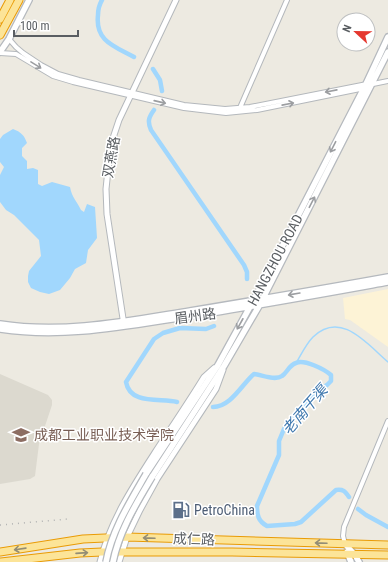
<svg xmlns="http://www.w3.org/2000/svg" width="388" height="562" font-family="'Roboto Condensed','Noto Sans SC',sans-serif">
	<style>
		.commercial { fill: #fdf3d6 }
		.education { fill: #dcd9cf }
		.water { fill: #a1d7fd }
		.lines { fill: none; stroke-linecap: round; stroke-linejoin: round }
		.stream { stroke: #a1d7fd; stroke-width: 1.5 }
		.canal { stroke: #a1d7fd; stroke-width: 4.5 }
		.minor-casing { stroke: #b4b8bc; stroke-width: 6 }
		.tertiary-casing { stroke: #b4b8bc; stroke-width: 7 }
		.secondary-casing { stroke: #b5b9be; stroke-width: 8 }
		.trunk-casing { stroke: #e99b05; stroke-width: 9 }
		.minor { stroke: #fff; stroke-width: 4 }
		.tertiary { stroke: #fff; stroke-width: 5 }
		.secondary { stroke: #fff; stroke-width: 5.5 }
		.trunk { stroke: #fce498; stroke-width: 7 }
		.rail { stroke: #b2b3b3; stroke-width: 1.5; stroke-dasharray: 1 5; stroke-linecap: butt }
		.secondary-bridge-casing { stroke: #b5b9be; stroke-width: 8; stroke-linecap: butt }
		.secondary-bridge { stroke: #fff; stroke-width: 5.5 }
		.oneway { stroke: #9c9ea1 }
		.oneway2 { stroke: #938d75 }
		.labels { text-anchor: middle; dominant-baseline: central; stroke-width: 3; stroke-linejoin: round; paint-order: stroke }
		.street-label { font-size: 14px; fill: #5a5e62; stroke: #fff }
		.education-label { font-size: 14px; fill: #785e54; stroke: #fff; text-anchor: start }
		.service-label { font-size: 14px; fill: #4e5e75; stroke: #fff; text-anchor: start }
		.water-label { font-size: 15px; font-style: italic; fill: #3f78ae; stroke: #fff }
	</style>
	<rect width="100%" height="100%" fill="#edeae1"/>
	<!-- commercial -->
	<path class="commercial" d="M388,289V347L350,320L345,319L343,298Z"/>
	<!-- education -->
	<path class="education" d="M0,374L48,395L52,400V405L39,444L35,476L30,479L0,484Z"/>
	<!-- water -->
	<path class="water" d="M13,129C21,132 24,135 27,143L22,148V156L27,161V169L33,168L38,170V184L42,186L52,182L70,187C72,198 77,201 81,210L84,212L87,204L95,207L97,238L88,250L86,263L75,269L70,278L60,290L49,294L40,292L31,288L28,282V276L29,271L41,256L39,240L14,215L6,210L0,202V175L4,167L0,162V139L3,135Z"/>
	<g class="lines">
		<!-- stream -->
		<path class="stream" d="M296,363C301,355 306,344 313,337C341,310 367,344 388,362"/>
		<!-- canal -->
		<path class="canal" d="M102,0C99,5 98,10 98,15C95,41 114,46 134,57
			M153,69L160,80L162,91
			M154,110C149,117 147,121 151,130L244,265L247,272V279
			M177,402C160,398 130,405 126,382L154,339L163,333L180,328L206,329L214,326
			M213,407C231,407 242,384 254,374C262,375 275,381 282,376C287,373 289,365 296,363C304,359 324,369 331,375V381L327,385L316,392L284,429L279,441V455L257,506C257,515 258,521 267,526L295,524L301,522L336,490C343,489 345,491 349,497
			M358,509L366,515L388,527"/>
		<!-- minor casing -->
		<g class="minor-casing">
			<path id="minor" d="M9,39L16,47L23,53L41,65L58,74L79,80L184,105L225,109L250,107L367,84
				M0,53L16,54L53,76L73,82L184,108L226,113L257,110L365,88
				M373,84L388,81
				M239,110L287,0
				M345,544L343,536L344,527L388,421"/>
		</g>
		<!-- tertiary casing -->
		<g class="tertiary-casing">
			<path id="tertiary" d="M124,325L107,214L106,189L109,160L113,138L119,120L176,0
				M100,562C110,522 132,488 154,454C171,428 188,403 204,377L214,368
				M119,562L127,537L140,510L157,479L216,389L223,370"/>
		</g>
		<!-- secondary casing -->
		<g class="secondary-casing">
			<path id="secondary" d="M0,52L9,39L29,0
				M0,324C64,334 127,321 190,311C256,300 322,289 388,277
				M0,329C58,338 115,328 172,319C245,308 316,295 388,282
				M146,474L218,365L269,272L366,84L388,37
				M152,477L224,366L259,306L388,52
				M345,544L355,555L359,562
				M347,552L351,562"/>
		</g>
		<!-- trunk casing -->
		<g class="trunk-casing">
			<path id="trunk" d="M0,19L10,0
				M0,35L19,0
				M0,552L83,539L127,537L388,545
				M1,562L80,553L102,552H232L388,555"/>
		</g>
		<!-- minor -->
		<use href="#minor" class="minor"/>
		<!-- tertiary -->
		<use href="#tertiary" class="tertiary"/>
		<!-- secondary -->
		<use href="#secondary" class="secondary"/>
		<!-- trunk -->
		<use href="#trunk" class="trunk"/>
		<!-- rail -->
		<path class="rail" d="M0,525L68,519"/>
		<!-- secondary-bridge casing -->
		<g class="secondary-bridge-casing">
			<path id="secondary-bridge" d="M106,562C112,530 130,502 146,474
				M113,562C119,531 136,504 152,477"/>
		</g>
		<!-- secondary-bridge -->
		<use href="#secondary-bridge" class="secondary-bridge"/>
	</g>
	<!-- one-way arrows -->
	<defs><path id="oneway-shaft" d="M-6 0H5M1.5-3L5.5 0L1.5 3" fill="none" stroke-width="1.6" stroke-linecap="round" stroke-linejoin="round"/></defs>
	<g class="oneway">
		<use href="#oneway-shaft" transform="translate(36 65) rotate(32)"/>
		<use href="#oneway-shaft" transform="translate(331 91) rotate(169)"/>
		<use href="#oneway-shaft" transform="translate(160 102) rotate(13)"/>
		<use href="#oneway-shaft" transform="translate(288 104) rotate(-11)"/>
		<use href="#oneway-shaft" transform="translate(333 147) rotate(117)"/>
		<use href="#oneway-shaft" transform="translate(312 202) rotate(-63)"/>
		<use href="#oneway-shaft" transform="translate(294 294) rotate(170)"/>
		<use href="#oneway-shaft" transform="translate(240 324) rotate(119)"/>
	</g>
	<g class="oneway2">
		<use href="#oneway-shaft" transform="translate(149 538) rotate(-178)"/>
		<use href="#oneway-shaft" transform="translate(321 543) rotate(-178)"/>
		<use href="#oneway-shaft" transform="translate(20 549) rotate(172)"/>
		<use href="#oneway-shaft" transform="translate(82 553) rotate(-4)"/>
	</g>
	<!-- icons -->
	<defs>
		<g id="school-bare" transform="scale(1.38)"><path d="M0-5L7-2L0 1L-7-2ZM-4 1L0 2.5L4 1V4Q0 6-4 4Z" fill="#8d6e63" stroke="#fff" stroke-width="2.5" paint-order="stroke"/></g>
		<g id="fuel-bare" transform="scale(1.38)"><path d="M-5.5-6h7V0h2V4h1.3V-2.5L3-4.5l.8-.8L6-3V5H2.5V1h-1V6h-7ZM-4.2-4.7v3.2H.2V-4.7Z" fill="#5c6f8a" stroke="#fff" stroke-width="2.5" paint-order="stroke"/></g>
	</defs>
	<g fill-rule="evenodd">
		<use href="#school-bare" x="21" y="435"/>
		<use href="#fuel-bare" x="181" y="510"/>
	</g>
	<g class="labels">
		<!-- street labels -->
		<g class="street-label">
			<text transform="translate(111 157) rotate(-80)">双燕路</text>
			<text transform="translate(275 260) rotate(-62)">HANGZHOU ROAD</text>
			<text transform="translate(195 316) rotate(-8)">眉州路</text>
			<text transform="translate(194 539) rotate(2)">成仁路</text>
		</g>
		<!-- education labels -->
		<g class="education-label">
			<text x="34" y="435">成都工业职业技术学院</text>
		</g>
		<!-- service labels -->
		<g class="service-label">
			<text x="194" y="510">PetroChina</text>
		</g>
		<!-- water labels -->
		<g class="water-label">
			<text transform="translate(305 410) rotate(-49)">老南干渠</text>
		</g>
	</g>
	<!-- north arrow -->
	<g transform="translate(356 32) rotate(292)"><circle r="19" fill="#ffffff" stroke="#bdbfc0"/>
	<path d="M0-3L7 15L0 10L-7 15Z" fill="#e5382f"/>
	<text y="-6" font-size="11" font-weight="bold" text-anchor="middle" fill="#5a5e62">N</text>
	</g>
	<!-- scale -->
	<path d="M14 30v6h64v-6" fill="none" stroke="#5a5e62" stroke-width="2"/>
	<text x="20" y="30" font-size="12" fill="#5a5e62" stroke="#ffffff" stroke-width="3" paint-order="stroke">100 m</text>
</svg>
